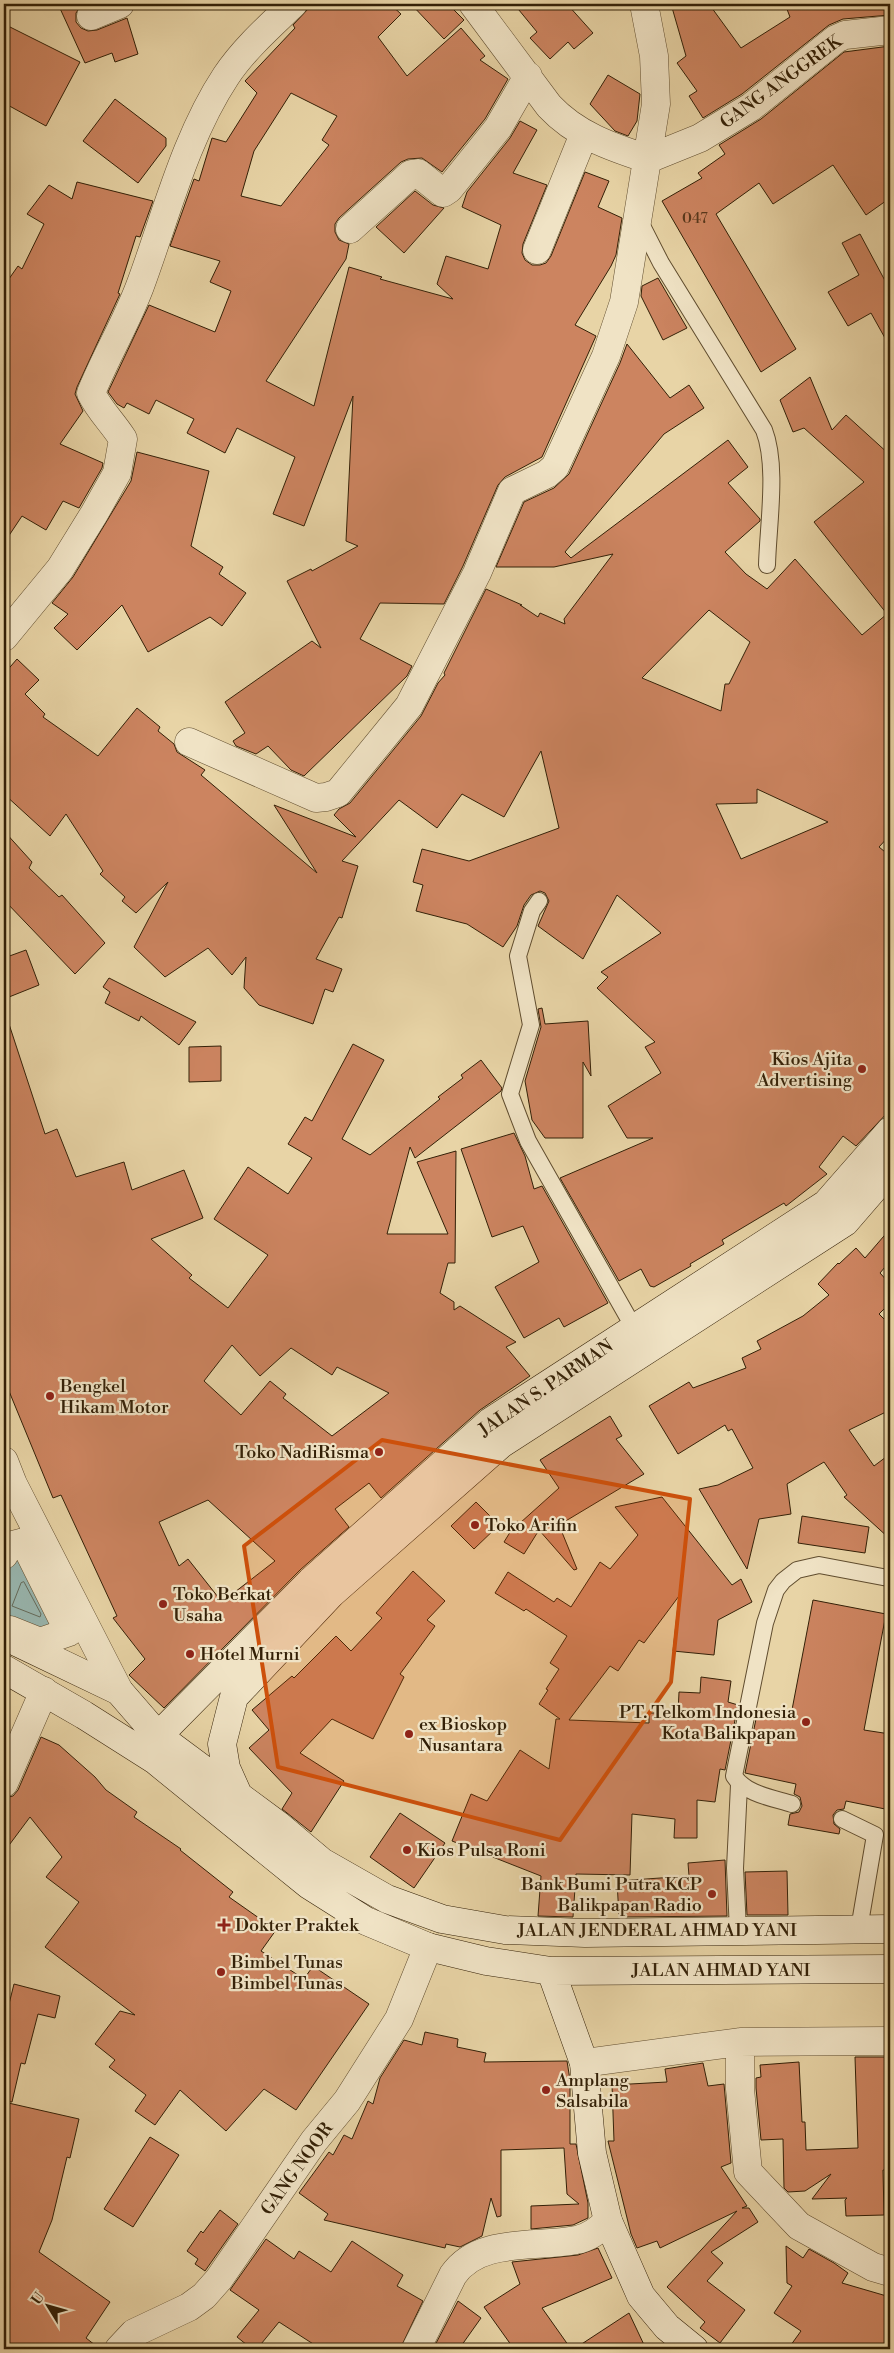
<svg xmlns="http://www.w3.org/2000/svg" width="894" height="2353" font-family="'Libre Bodoni',serif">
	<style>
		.water { fill: #99b7b0; stroke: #707b6c }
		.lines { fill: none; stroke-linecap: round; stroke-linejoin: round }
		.shore { stroke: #666c5c; stroke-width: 1 }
		.building { fill: #cc8460; stroke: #332007; fill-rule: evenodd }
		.lane-casing { stroke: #604d2f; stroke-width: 18 }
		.street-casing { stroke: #604d2f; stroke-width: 29 }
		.secondary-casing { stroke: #332007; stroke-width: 29 }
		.lane { stroke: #f0e3c5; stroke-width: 16 }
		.street { stroke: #f0e3c5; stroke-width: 28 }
		.secondary { stroke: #f0e3c5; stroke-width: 28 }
		.marked { fill: #cd500b; fill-opacity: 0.2; stroke: #cd500b; stroke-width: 4; stroke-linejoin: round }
		.poi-dot { fill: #8f2418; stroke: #f0e3c5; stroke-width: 2 }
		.labels { text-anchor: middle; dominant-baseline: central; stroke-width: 4.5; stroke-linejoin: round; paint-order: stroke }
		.number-label { font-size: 15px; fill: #59391d }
		.street-label { font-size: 18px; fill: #332007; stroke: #f0e3c5 }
		.poi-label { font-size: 18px; fill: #332007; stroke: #f0e3c5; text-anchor: start }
	</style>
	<rect width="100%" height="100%" fill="#e8d4a6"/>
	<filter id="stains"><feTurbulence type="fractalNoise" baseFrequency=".004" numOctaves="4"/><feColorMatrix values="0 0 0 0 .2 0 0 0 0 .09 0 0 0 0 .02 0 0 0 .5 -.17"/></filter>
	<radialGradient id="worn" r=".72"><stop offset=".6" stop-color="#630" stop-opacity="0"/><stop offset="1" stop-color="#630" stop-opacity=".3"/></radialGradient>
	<!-- water -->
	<path class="water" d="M21,1550L60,1627L45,1634L4,1615V1596L6,1595L12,1553Z"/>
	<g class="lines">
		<!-- shore -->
		<path class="shore" d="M24,1582L41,1614L40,1617L12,1606L21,1583Z"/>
	</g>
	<!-- building -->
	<path class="building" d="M58,4H82L76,13V22L81,28L88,31L97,30L127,18L138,54L115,62L112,53L85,63Z
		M308,4H390L401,14L378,37L407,76L461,28L485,56L480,60L508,79L485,119L442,172L422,158L408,159L401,162L339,218L335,224V232L339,240L349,244L346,259L266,381L314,406L349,267L382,277L380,279L453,299L437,284L446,256L488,269L501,225L462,207L467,192L510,138L520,121L537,130L513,173L547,185L523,244L522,253L525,260L532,265H540L546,263L551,256L585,172L609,181L598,207L622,218L616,255L611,266L575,325L596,336L542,457L505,477L498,485L463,566L444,604L380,603L360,639L412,666L407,676L304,776L291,770L268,746L256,754L236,746L233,741L245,733L225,702L312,641L321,648L287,581L311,569L312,571L358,546L346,541L353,396L304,526L273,514L295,457L237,428L225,453L187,433L194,419L156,400L149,414L127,403L124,408L117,404L108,392L149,305L215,332L231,291L210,282L220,261L170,246L194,179L199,181L212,138L226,142L257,93L245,81L295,28L293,25L308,9ZM291,93L337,116L322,140L329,145L281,206L241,196L254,151Z
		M411,4H448L464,20L444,39Z
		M514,4H567L593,33L574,49L568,42L550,59L530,38L537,32Z
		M671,4H709L741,48L790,17L785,4H890V15L843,19L829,25L742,94L703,118L689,96L697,91L677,63L686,56Z
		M4,24L80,62L46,126L4,103Z
		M890,46V198L866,215L833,165L773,204L759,183L716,214L796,349L761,372L662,201L702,178L698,173L725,154L719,145L761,119L844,52Z
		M608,75L640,94L637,121L628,136L615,131L590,104Z
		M115,99L166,138V146L138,183L83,141Z
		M77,182L153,201L140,237L136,236L118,293L120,294L77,387L75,394L83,411L60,444L103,463L102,468L79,508L63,501L46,530L22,516L4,543V286L18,266L22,269L44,224L27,214L49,185L72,199Z
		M415,191L433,205L444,208L404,253L376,227Z
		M860,234L890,290V347L871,313L848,326L828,292L859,275L842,243Z
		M658,278L687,328L663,340L641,296L642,286Z
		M627,344L670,398L689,385L704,408L664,434L565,552L571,558L728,440L748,467L728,483L760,519V521L725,552L746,574L767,589L795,559L862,635L887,614L814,522L864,482L804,428L793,432L780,400L810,377L832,430L846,415L890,455V835L879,847L890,856V1110L856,1146L843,1136L819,1167L827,1174L786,1206L784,1203L722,1240L724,1244L690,1264L691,1266L654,1287L650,1286L641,1269L619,1281L560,1178L653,1138H627L608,1106L661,1073L645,1047L655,1042L597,988L608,977L601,972L661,933L617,895L583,959L538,926L549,901L545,893L540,891L531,895L524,905L517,926L503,947L467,924L416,911L423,885L413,882L422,849L469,861L559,828L541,751L504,817L462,794L437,828L399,800L342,861L358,866L342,918L339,917L316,959L342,969L333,992L325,989L313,1024L259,1005L244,988L246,957L232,975L208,948L165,977L134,947L168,882L136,913L122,901L125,897L100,874L103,871L66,814L50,836L4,794V674L17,659L39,680L25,694L45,714L43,717L98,756L137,708L160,727L158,731L174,744L177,752L205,770L201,775L317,873L274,805L356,837L334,815L339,809L350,803L421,716L438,683L445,675L444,673L486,589L522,605H520L538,617L540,613L565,624L564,619L613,554L554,567H496L524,502L554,488L569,474L620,363ZM709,610L750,642L729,684H725L721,711L642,678ZM757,789L828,822L741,859L716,804L757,803Z
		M137,452L209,471L191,546L223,567L219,574L246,593L222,626L210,617L148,652L122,605L77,650L54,628L68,614L52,603L73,577L131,481Z
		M4,831L32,862L29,868L59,897L62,895L105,943L75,974L4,900Z
		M26,950L39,985L4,999V958Z
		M109,978L196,1022L179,1045L141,1016L139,1021L105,1003L110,992L103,987Z
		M542,1008L545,1024L588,1021L591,1076L583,1062V1138H545L532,1120L525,1081L541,1027L538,1009Z
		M8,1021L45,1134L57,1129L76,1177L124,1162L132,1190L184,1170L203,1218L151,1239L192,1275L189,1278L228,1308L268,1255L214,1219L248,1167L288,1194L312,1158L288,1144L305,1117L312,1121L353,1044L384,1060L342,1139L370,1155L440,1099L438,1097L463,1078L461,1075L481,1060L502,1088L501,1091L415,1158L410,1147L387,1234H448L417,1162L456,1151L455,1263H448L440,1293L454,1302V1310L460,1306L516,1342L506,1347L530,1376L480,1410L381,1498L369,1483L335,1509L349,1527L300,1570L164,1708L129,1675L145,1659L113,1618L117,1616L61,1495L53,1498L4,1379V1022ZM232,1345L260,1376L291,1348L332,1375L337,1367L389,1393L332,1436L283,1398L286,1394L270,1381L241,1415L204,1381ZM208,1500L275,1561L222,1602L188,1559L179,1566L159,1522Z
		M221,1046V1081L189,1082V1047Z
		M514,1133L525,1156L534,1189L542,1186L608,1303L564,1327L559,1318L524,1338L495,1287L539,1262L523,1226L492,1237L461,1149Z
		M890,1229V1261L880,1273L890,1284V1303L879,1314L890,1325V1410L849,1430L874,1466L890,1454V1539L844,1497L847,1495L824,1462L787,1484L791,1514L759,1519L747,1569L699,1489L718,1485L753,1468L732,1429L728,1431L725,1425L678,1454L649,1406L689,1382L693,1388L746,1368L742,1358L761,1349L757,1341L803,1316L829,1295L818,1284L838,1263L839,1264L856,1248L865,1258Z
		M610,1416L622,1436L616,1439L644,1474L559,1525L577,1569L574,1570L539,1530L524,1554L504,1542L517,1521L520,1523L559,1488L540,1460Z
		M662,1497L732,1585L741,1579L752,1602L718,1620L714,1655L673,1651L679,1596L644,1643L639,1640L618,1671L610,1666L569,1720L649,1723V1713H678L679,1692L700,1693L701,1677L731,1681L728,1702L738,1705L725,1770L720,1769L715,1802L697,1800V1838H674L675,1819L632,1814L630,1875L576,1874L573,1917L538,1916L541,1876L452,1841L471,1794L487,1801L520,1750L549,1769L556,1719H560L539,1704L548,1690L546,1689L559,1669L550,1663L567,1636L526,1609L524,1611L495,1593L508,1572L554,1602L557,1598L571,1607L600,1562L610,1569L638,1535L615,1507Z
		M476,1502L499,1525L474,1549L451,1526Z
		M802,1516L869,1527L865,1553L798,1543Z
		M413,1571L445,1601L427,1620L435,1626L400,1674L404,1677L373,1739L332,1719L300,1753L344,1781L311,1832L282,1809L292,1793L249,1748L269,1730L252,1710L292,1676L294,1678L336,1636L351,1651L382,1618L376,1613Z
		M813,1600L886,1614L864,1730L890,1734V1810L846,1801L844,1809L837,1810L833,1815L834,1824L840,1829L839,1834L788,1825L790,1814L799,1812L802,1806L800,1797L794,1794L796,1784L745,1773L758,1709L791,1715Z
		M41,1737L59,1745L95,1777L106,1790L137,1812L134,1817L181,1849L180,1850L233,1892L229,1897L276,1930L261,1951L304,1979L313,1966L369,2004L296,2110L264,2089L226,2131L180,2090L155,2125L135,2111L146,2095L109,2067L115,2060L95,2044L120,2011L135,2015L45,1947L79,1902L46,1877L62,1857L30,1817L4,1852V1798L13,1796L18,1790Z
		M400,1813L445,1843L414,1888L370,1857Z
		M725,1860L727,1916L619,1917L617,1881L689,1876L688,1863Z
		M787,1871L788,1915H747L745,1872Z
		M14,1984L60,1996L55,2018L38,2014L25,2064L21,2063L12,2102L4,2101V2024Z
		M425,2032L458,2039L457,2047L486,2053L484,2062L567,2061L570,2080V2144H576L588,2203V2218L573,2225L531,2229V2206L579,2204L567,2194L564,2148L501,2150V2216L497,2217L491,2198L482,2236L460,2247L446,2244L445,2248L324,2220L328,2214L299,2193L329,2152L333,2155L344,2135L352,2139L368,2101L373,2104L380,2078L404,2040L422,2045Z
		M855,2057H890V2170H883L884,2215L846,2216L845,2200L847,2198L812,2199L831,2174L805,2191L788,2192L784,2188L783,2139L761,2140L756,2088V2078L761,2077L760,2065L799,2062L802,2122H805L806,2150L858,2148Z
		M703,2063L708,2086L724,2084L731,2163L721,2167L747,2206L742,2208H749L758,2222L711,2252L723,2263L707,2281L745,2310L720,2343L700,2328L705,2322L667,2287L737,2211L660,2248L657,2241L637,2248L631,2234L608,2141H614L612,2085L667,2082L665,2069Z
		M4,2102L79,2119L70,2158L67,2157L52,2220L39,2252L110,2302L86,2338L100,2349H4Z
		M150,2137L179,2155L133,2227L104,2209Z
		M220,2210L238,2224L205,2271L195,2264L198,2259L187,2251L201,2231L203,2233Z
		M266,2239L294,2259L299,2251L331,2272L352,2241L403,2275L397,2286L423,2301L400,2349H321L279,2322L257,2349H252L237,2337L259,2310L230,2290Z
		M786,2246L803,2258L809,2249L834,2263L848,2273L842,2283L890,2297V2349H788L801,2331L774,2313L792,2286L787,2283Z
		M598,2248L612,2278L542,2308L571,2349H514L484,2307L520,2284L512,2262L578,2255Z
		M458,2301L481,2318L459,2349H433Z
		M629,2313L646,2349H574Z"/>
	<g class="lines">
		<!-- lane casing -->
		<g class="lane-casing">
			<path id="lane" d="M638,218L661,263L764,430C778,466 768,525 767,565
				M539,901L532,911L518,956L531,1025L510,1094L528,1141L634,1328
				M792,1804C773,1798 745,1794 734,1776L765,1623L776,1590L783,1581L797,1570L819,1565L888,1578
				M842,1819L875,1835L859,1929
				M738,1930L735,1868L739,1785"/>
		</g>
		<!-- street casing -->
		<g class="street-casing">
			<path id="street" d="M473,4L549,106C576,135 611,147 648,159
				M91,16L120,4
				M648,159L700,138L751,107L836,39L845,35L890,30
				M350,229L411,174L418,173L443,193L449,189L498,128L528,76
				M537,250L584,134
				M4,637L60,569L94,514L117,473L123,439C113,423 99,410 91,393C106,356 126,323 140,286C166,216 185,138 226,76C244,49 270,26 293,4
				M189,742L316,798L326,797L338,793L409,706L477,573L512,491L547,474L555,467L606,356L624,302L656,104L654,56L644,4
				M4,1461L13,1484L119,1691
				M4,1555L9,1546L24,1542L69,1632L40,1642L10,1630
				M4,1783L44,1691
				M740,2042V2089L748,2172L799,2226L873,2267L890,2272
				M584,2063L740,2042L890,2041
				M119,2349L134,2333L189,2307L204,2296L219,2279L314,2141L347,2101L399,2019L428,1947
				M416,2349L453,2275C479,2237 536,2248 576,2240C589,2238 599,2230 608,2221"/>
		</g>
		<!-- secondary casing -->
		<g class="secondary-casing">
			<path id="secondary" d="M4,1636L119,1691L158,1736L278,1825L322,1862L387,1899L442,1919L505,1930L585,1933L890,1929
				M4,1669L84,1715L155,1760L309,1885L366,1921L428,1947L486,1961L551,1971L890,1969
				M158,1736L311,1581L490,1422L826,1204L890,1131
				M239,1797L226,1768L222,1744L234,1697L331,1594L501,1444L845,1222L890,1170
				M551,1971L584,2063L592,2153L608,2221L641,2296L667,2327L694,2349"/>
		</g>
		<!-- lane -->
		<use href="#lane" class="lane"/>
		<!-- street -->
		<use href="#street" class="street"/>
		<!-- secondary -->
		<use href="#secondary" class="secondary"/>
	</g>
	<!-- marked area -->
	<path class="marked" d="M382,1440L690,1499L671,1682L560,1840L278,1767L244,1546Z"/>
	<!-- markers -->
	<g class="poi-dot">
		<circle cx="862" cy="1069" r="5"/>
		<circle cx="50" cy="1396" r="5"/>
		<circle cx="379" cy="1452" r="5"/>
		<circle cx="475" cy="1525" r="5"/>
		<circle cx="163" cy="1604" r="5"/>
		<circle cx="190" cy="1654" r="5"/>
		<circle cx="806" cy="1722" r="5"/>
		<circle cx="409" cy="1734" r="5"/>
		<circle cx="407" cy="1850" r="5"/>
		<circle cx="712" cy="1894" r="5"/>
		<path d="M221.5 1917.5h5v5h5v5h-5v5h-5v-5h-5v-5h5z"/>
		<circle cx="221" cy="1972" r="5"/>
		<circle cx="546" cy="2090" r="5"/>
	</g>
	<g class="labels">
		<!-- number labels -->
		<g class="number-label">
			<text x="695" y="218">047</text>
		</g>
		<!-- street labels -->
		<g class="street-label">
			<text transform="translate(781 82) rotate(-36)">GANG ANGGREK</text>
			<text transform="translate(546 1388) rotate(-34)">JALAN S. PARMAN</text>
			<text x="657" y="1930">JALAN JENDERAL AHMAD YANI</text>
			<text x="721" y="1970">JALAN AHMAD YANI</text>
			<text transform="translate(297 2169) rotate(-54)">GANG NOOR</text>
		</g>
		<!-- poi labels -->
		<g class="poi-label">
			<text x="852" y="1059" text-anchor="end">Kios Ajita<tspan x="852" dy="21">Advertising</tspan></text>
			<text x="60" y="1386">Bengkel<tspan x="60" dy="21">Hikam Motor</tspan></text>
			<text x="369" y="1452" text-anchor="end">Toko NadiRisma</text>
			<text x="485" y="1525">Toko Arifin</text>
			<text x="173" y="1594">Toko Berkat<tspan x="173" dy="21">Usaha</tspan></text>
			<text x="200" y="1654">Hotel Murni</text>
			<text x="796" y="1712" text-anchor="end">PT. Telkom Indonesia<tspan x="796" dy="21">Kota Balikpapan</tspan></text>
			<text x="419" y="1724">ex Bioskop<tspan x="419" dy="21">Nusantara</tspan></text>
			<text x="417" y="1850">Kios Pulsa Roni</text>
			<text x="702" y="1884" text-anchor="end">Bank Bumi Putra KCP<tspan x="702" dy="21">Balikpapan Radio</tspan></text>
			<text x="235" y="1925">Dokter Praktek</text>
			<text x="231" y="1962">Bimbel Tunas<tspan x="231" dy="21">Bimbel Tunas</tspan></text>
			<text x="556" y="2080">Amplang<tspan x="556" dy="21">Salsabila</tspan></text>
		</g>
	</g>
	<!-- margin -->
	<rect width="894" height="2353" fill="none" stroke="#e8d4a6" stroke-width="20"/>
	<rect x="5" y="5" width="884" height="2343" fill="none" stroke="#332007" stroke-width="2.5"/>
	<rect x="10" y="10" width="874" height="2333" fill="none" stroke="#332007"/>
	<!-- north arrow -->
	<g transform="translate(48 2306) rotate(307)" stroke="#f0e3c5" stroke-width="4" paint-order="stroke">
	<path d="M0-4L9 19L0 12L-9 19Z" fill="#332007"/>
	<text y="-8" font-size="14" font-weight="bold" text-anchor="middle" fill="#332007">U</text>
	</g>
	<rect width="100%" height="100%" filter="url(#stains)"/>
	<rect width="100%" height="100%" fill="url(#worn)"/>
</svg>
